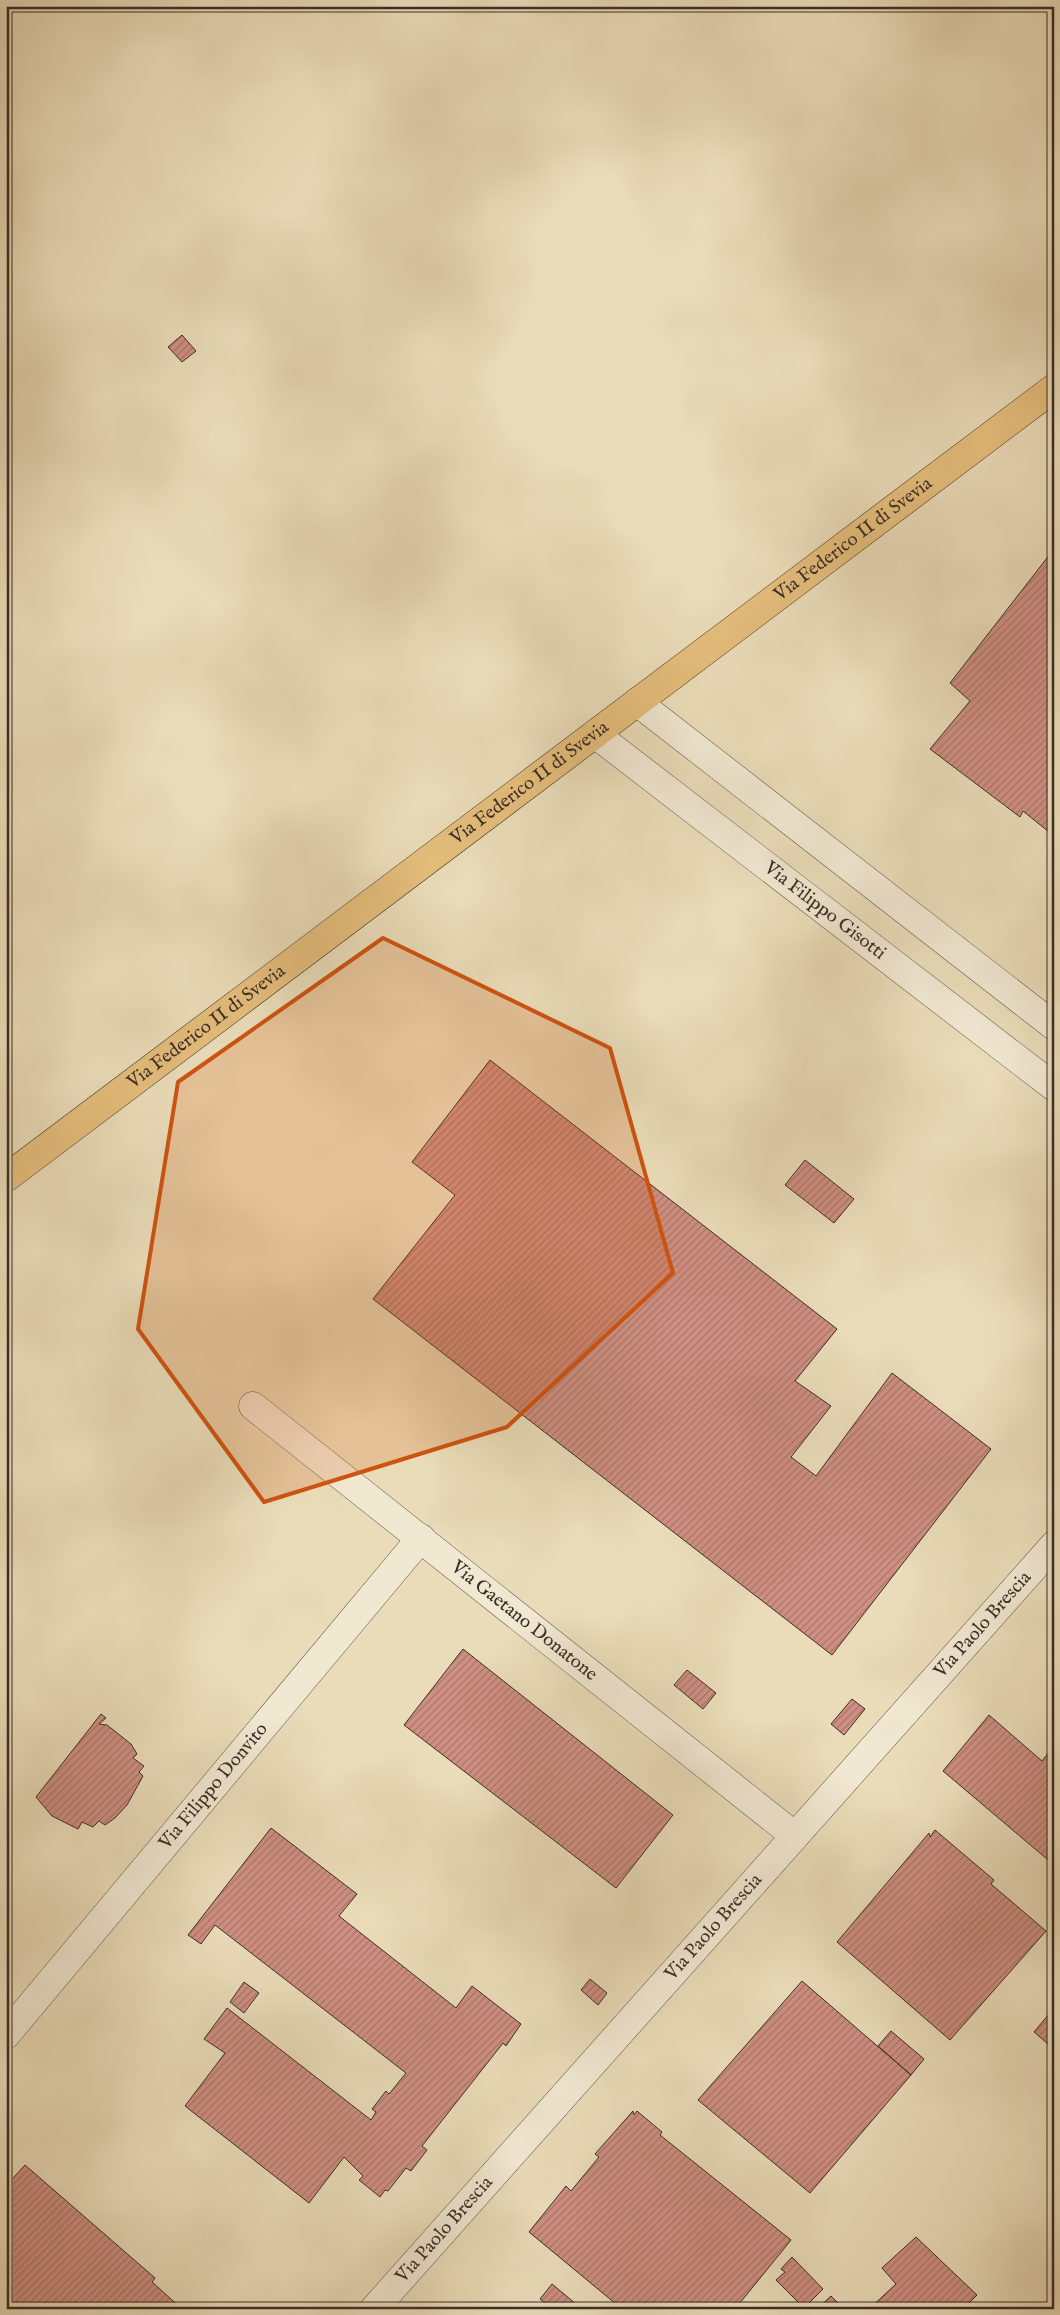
<svg xmlns="http://www.w3.org/2000/svg" width="1060" height="2315" font-family="'IM FELL English',serif">
	<style>
		.building { fill: url(#building-hatch); stroke: #3a2e27 }
		.lines { fill: none; stroke-linecap: round; stroke-linejoin: round }
		.minor-casing { stroke: #665a4c; stroke-width: 29 }
		.major-casing { stroke: #3a2e27; stroke-width: 29 }
		.minor { stroke: #f1e8d2; stroke-width: 28 }
		.major { stroke: #e5be7c; stroke-width: 28 }
		.marked { fill: #ce5310; fill-opacity: 0.2; stroke: #ce5310; stroke-width: 4; stroke-linejoin: round }
		.labels { text-anchor: middle; dominant-baseline: central; stroke-width: 4; stroke-linejoin: round; paint-order: stroke }
		.street-label { font-size: 19px; fill: #3a2e27; stroke: #f1e8d2 }
	</style>
	<defs>
		<pattern id="building-hatch" width="6" height="6" patternUnits="userSpaceOnUse" patternTransform="scale(1.25)"><rect width="6" height="6" fill="#cf8f82"/><path d="M-1 1l2-2M0 6l6-6M5 7l2-2" fill="none" stroke="#a9756a"/></pattern>
	</defs>
	<rect width="100%" height="100%" fill="#eadcb9"/>
	<filter id="stains"><feTurbulence type="fractalNoise" baseFrequency=".004" numOctaves="4"/><feColorMatrix values="0 0 0 0 .2 0 0 0 0 .09 0 0 0 0 .02 0 0 0 .5 -.17"/></filter>
	<radialGradient id="worn" r=".72"><stop offset=".6" stop-color="#630" stop-opacity="0"/><stop offset="1" stop-color="#630" stop-opacity=".3"/></radialGradient>
	<!-- building -->
	<path class="building" d="M182,335L196,351L182,362L168,347Z
		M1054,549V836L1023,811L1020,817L930,749L970,701L950,683Z
		M490,1060L837,1329L795,1381L831,1406L791,1457L816,1476L892,1373L991,1449L832,1655L373,1299L455,1195L412,1162Z
		M805,1160L854,1199L834,1223L785,1185Z
		M463,1649L673,1815L616,1888L404,1725Z
		M687,1670L716,1693L703,1709L674,1685Z
		M852,1699L865,1709L844,1735L831,1724Z
		M101,1714L106,1718L99,1724L107,1725L131,1744L137,1754L133,1758L144,1766L139,1772L143,1776L127,1805L115,1818L105,1825L99,1821L93,1827L82,1822L78,1829L52,1816L36,1797Z
		M989,1715L1042,1761L1054,1746V1865L943,1771Z
		M271,1828L357,1894L339,1916L456,2008L472,1986L521,2024L506,2046L503,2043L422,2146L427,2150L411,2171L406,2168L388,2191L385,2190L380,2197L359,2180L363,2176L344,2157L309,2203L185,2106L225,2053L204,2039L227,2008L371,2120L376,2112L372,2109L386,2091L389,2094L406,2073L215,1925L201,1944L188,1935Z
		M935,1830L994,1880L991,1884L1046,1931L950,2040L837,1942L929,1833L930,1837Z
		M590,1979L607,1993L598,2005L581,1990Z
		M802,1981L911,2075L810,2193L698,2100Z
		M244,1982L259,1993L244,2013L230,2002Z
		M1054,2008V2049L1034,2032Z
		M891,2031L924,2059L911,2075L878,2046Z
		M633,2111L634,2115L637,2111L662,2132L660,2135L791,2240L735,2309H622L529,2232L566,2186L571,2191L599,2157L595,2154Z
		M25,2165L155,2278L152,2282L182,2309H8L6,2307V2186Z
		M916,2237L977,2295L963,2309H869L896,2284L882,2268Z
		M792,2257L823,2289L804,2308L776,2280L785,2272L781,2269Z
		M552,2284L582,2309H553L540,2299Z
		M831,2296L844,2309H817Z"/>
	<g class="lines">
		<!-- minor casing -->
		<g class="minor-casing">
			<g id="minor">
				<path d="M637,702L1054,1026"/>
				<path id="s1" d="M595,734L1054,1087"/>
				<path id="s2" d="M253,1406L795,1836"/>
				<path id="s3" d="M6,2035L421,1538"/>
				<path id="s4" d="M374,2309L1054,1545"/>
			</g>
		</g>
		<!-- major casing -->
		<g class="major-casing">
			<g id="major">
				<path id="s5" d="M6,1178L1054,388"/>
			</g>
		</g>
		<!-- minor -->
		<use href="#minor" class="minor"/>
		<!-- major -->
		<use href="#major" class="major"/>
	</g>
	<!-- marked area -->
	<path class="marked" d="M383,938L610,1048L673,1273L507,1427L264,1502L138,1329L178,1082Z"/>
	<g class="labels">
		<!-- street labels -->
		<g class="street-label">
			<text stroke="none"><textPath href="#s5" startOffset="1061">Via Federico II di Svevia</textPath></text>
			<text stroke="none"><textPath href="#s5" startOffset="656">Via Federico II di Svevia</textPath></text>
			<text stroke="none"><textPath href="#s1" startOffset="290">Via Filippo Gisotti</textPath></text>
			<text stroke="none"><textPath href="#s5" startOffset="251">Via Federico II di Svevia</textPath></text>
			<text stroke="none"><textPath href="#s2" startOffset="346">Via Gaetano Donatone</textPath></text>
			<text stroke="none"><textPath href="#s4" startOffset="916">Via Paolo Brescia</textPath></text>
			<text stroke="none"><textPath href="#s3" startOffset="324">Via Filippo Donvito</textPath></text>
			<text stroke="none"><textPath href="#s4" startOffset="511">Via Paolo Brescia</textPath></text>
			<text stroke="none"><textPath href="#s4" startOffset="106">Via Paolo Brescia</textPath></text>
		</g>
	</g>
	<!-- margin -->
	<rect width="1060" height="2315" fill="none" stroke="#eadcb9" stroke-width="25"/>
	<rect x="8" y="8" width="1045" height="2300" fill="none" stroke="#3a2e27" stroke-width="2.5"/>
	<rect x="12" y="12" width="1035" height="2290" fill="none" stroke="#3a2e27"/>
	<rect width="100%" height="100%" filter="url(#stains)"/>
	<rect width="100%" height="100%" fill="url(#worn)"/>
</svg>
